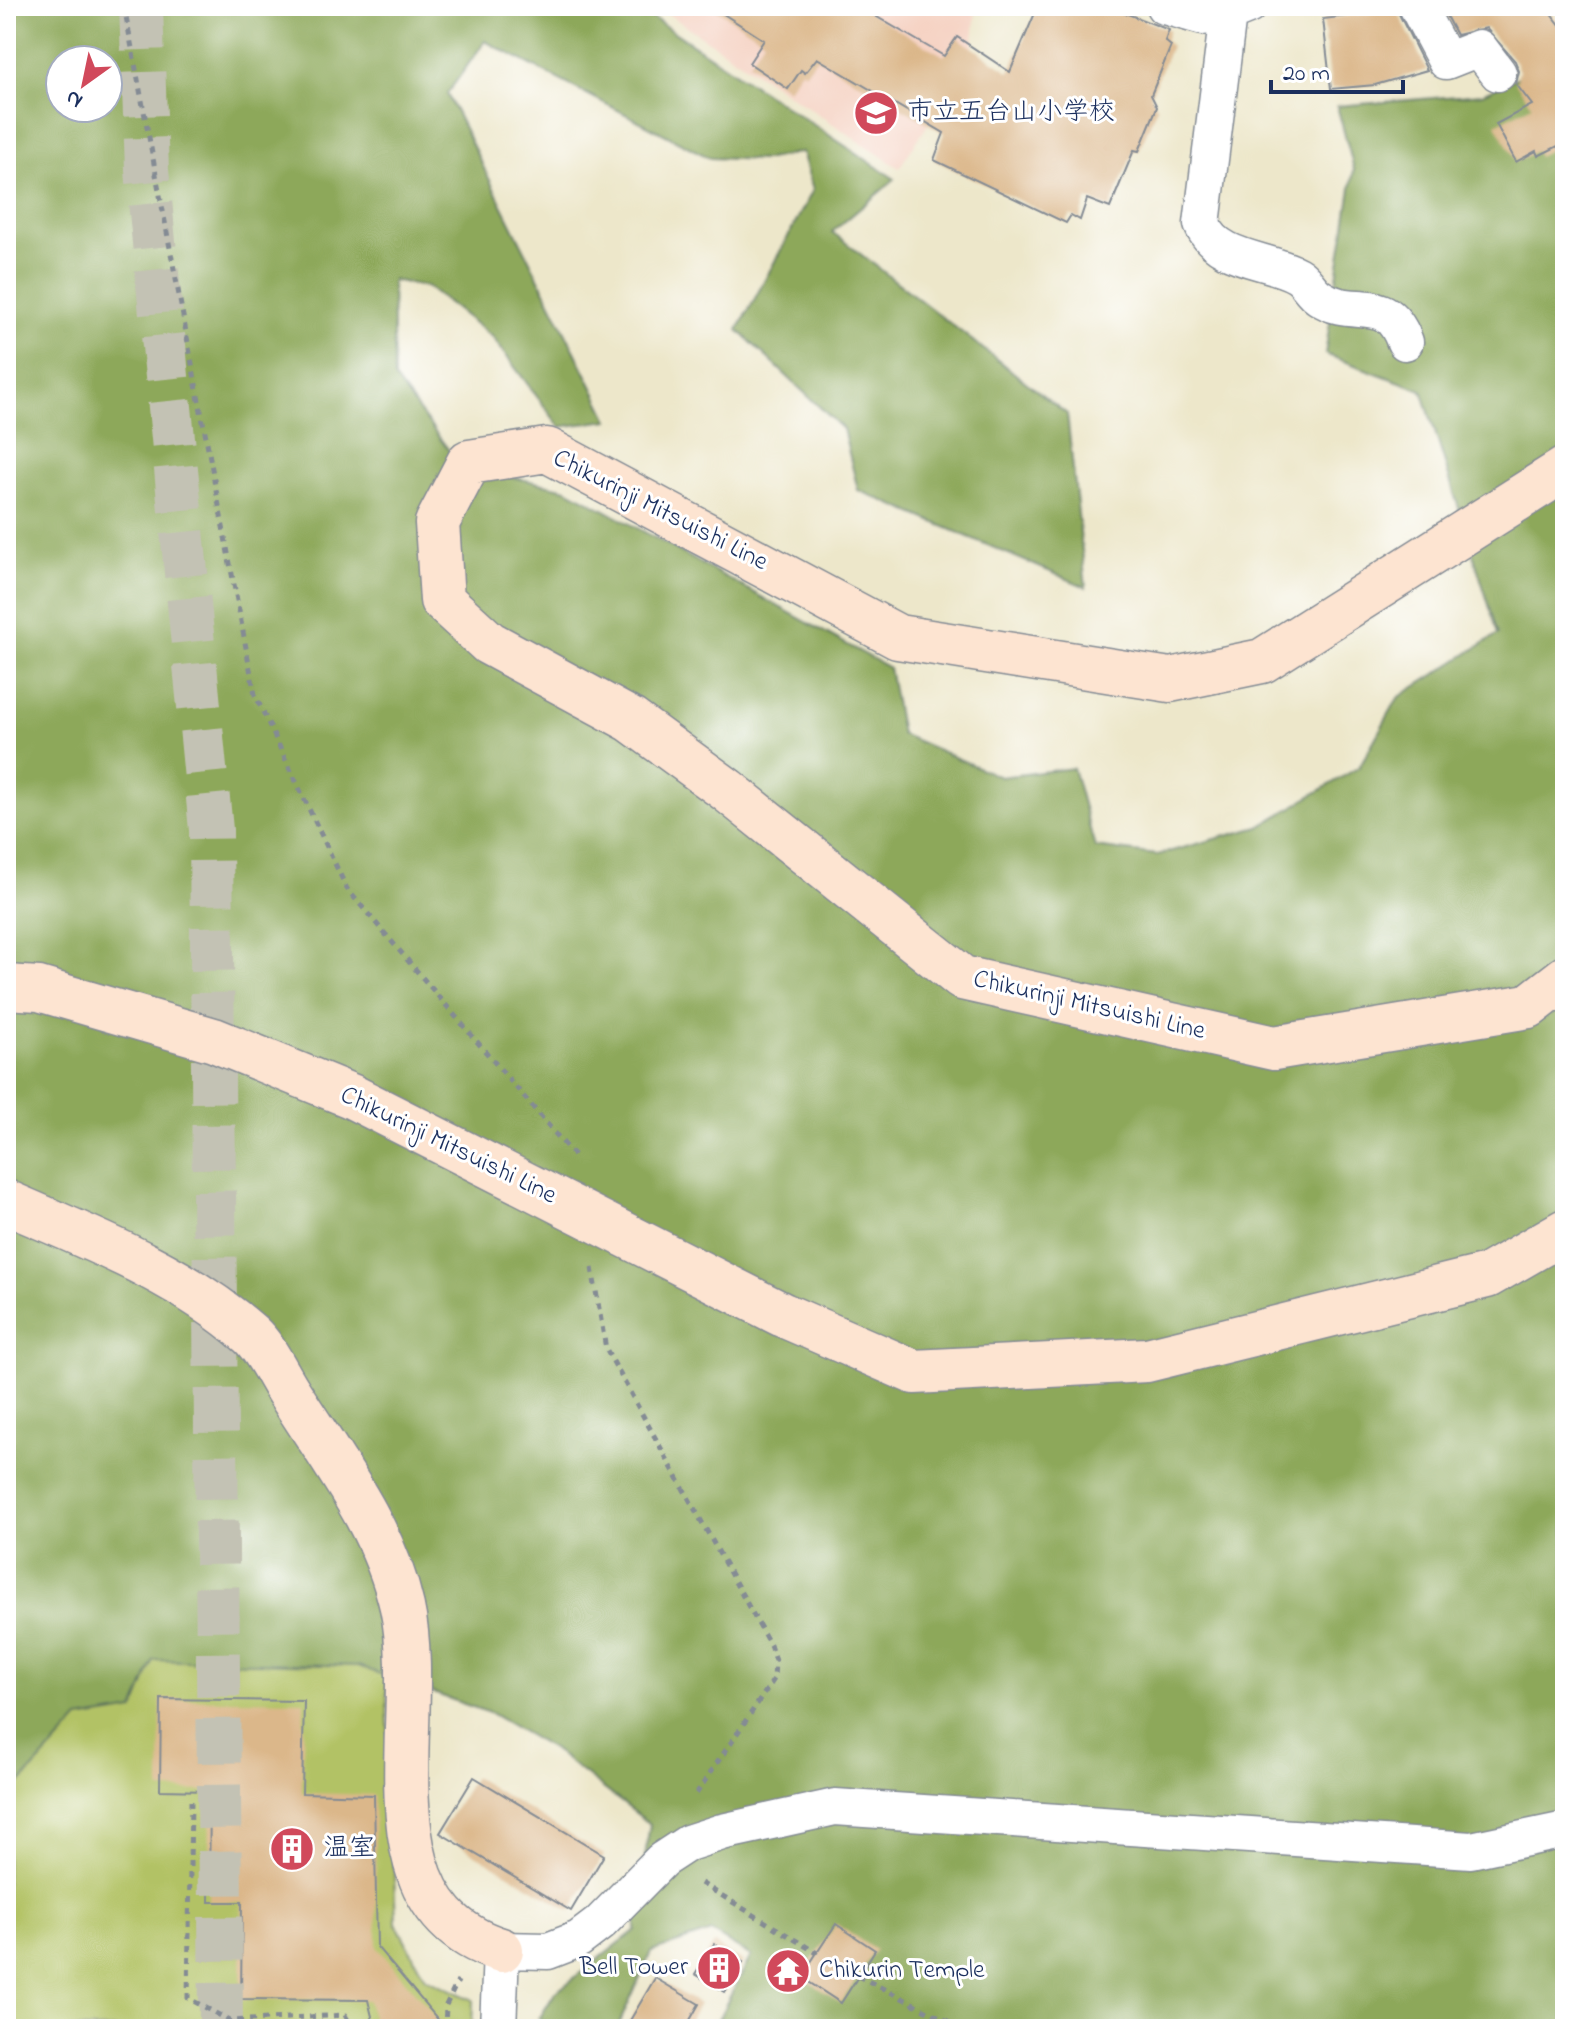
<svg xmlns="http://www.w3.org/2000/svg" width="1571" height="2035" font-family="'Indie Flower','Klee One',sans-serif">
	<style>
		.built { fill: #f5d2c2 }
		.green { fill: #b2c265; stroke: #667862; stroke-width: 2 }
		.forest { fill: #8da85a; stroke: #546c5c; stroke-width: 2; fill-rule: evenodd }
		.building { fill: #dbb78a }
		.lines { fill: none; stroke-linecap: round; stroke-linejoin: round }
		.secondary-tunnel { stroke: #c3c2b4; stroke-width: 44; stroke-dasharray: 44 22; stroke-linecap: butt }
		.minor-casing { stroke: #848b94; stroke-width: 39 }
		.secondary-casing { stroke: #848b94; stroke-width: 47 }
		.path { stroke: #848b94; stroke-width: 5; stroke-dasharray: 6 6; stroke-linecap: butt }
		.minor { stroke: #fff; stroke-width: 36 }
		.secondary { stroke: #fde4d1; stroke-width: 44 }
		.labels { text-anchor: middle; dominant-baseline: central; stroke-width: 6; stroke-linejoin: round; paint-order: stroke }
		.poi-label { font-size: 26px; fill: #1b2f5e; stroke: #fff; text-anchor: start }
		.street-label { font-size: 26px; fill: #1b2f5e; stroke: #fff }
	</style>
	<rect width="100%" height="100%" fill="#fff"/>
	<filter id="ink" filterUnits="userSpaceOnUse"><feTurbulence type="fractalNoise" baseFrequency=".0125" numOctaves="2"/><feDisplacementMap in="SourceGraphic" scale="16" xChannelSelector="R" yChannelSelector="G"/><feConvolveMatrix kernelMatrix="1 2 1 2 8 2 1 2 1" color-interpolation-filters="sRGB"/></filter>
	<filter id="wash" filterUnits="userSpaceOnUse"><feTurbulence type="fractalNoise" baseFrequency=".006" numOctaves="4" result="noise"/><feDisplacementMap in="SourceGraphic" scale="32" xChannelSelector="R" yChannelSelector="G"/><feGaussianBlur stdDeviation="1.8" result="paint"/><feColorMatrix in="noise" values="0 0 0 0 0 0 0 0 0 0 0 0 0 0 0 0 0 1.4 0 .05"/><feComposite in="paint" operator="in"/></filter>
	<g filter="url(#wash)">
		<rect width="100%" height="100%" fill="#ede7ca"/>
		<!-- built -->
		<path class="built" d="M656,6H976L972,58L899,168Z"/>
		<!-- green -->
		<path class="green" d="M6,1239L383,1600L396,1923L425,1978L473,2000L472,2029H6Z"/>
		<!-- forest -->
		<path class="forest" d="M6,6H635L895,179L832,232L1067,414L1086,587L858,490L843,429L738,330L813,190L802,152L764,160L710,158L485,41L447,94L609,420L560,427L492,337L428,287L392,280L394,378L461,466L567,489L889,668L901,734L1000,777L1073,768L1095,847L1157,855L1259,827L1359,767L1398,698L1498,634L1422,390L1325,354L1354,169L1337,106L1482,94L1565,55V2029H713L751,1956L711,1932L651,1952L617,2029H556L539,2019L555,1993L636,1930L634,1882L643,1870L650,1824L552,1749L492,1714L358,1666L154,1660L134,1710L79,1719L13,1791L6,1793ZM60,60H108V108H60Z"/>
		<g id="blocks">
			<!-- building -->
			<path class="building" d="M711,6H858L944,56L957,37L1010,72L1038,6H1107L1169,30L1165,41L1171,46L1151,95L1157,107L1139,151L1134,150L1110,208L1087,199L1080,220L1071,215L1066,223L934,160L944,133L817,58L805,73L801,70L788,89L749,63L764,40Z
				M1441,6H1545L1565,31V147L1562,144L1538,156L1536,151L1516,162L1496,124L1532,105L1516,84L1519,71L1515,61L1486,28L1456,35Z
				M1397,10L1427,70L1375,85L1331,89L1323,19Z
				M161,1699L304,1701L302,1793L374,1795L377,1947L446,2029H375L368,2000L241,1999L242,1902H209L210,1791L160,1790Z
				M474,1777L604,1855L571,1911L440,1833Z
				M836,1924L875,1950L841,2003L801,1977Z
				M714,1944L743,1962L725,1992L695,1974Z
				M655,1978L699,2004L685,2029H625Z"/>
		</g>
	</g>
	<g filter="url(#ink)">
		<use href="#blocks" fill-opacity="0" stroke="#848b94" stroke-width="2"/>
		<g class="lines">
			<!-- secondary-tunnel -->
			<path class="secondary-tunnel" d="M141,6L147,170L211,830L221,2029"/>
			<!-- minor casing -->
			<g class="minor-casing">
				<path id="minor" d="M1164,6L1203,17L1228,14L1229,6
					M1248,6L1228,14L1202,224C1217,261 1267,258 1297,275C1306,280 1310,291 1319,297C1354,321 1385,289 1405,342
					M1417,6L1446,61L1479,48L1498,73
					M498,2029L501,1950L548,1951L579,1939L600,1923L662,1860L688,1843L722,1832L835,1807L1471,1850L1565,1830"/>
			</g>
			<!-- secondary casing -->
			<g class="secondary-casing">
				<path id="secondary" d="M1565,469L1262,661L1170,680L898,637L547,450L469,462L437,523L442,600L489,643L631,720L727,790L962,978L1274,1048L1529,1006L1565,978
					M6,987L39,989L214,1040L351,1096L783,1315L914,1372L1147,1360L1487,1276L1565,1231
					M6,1202C91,1239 179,1272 250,1334C266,1348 278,1376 290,1394C333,1462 384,1527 402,1607C427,1718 357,1906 501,1950"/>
			</g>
			<!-- path -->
			<path class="path" d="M124,6L255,695L347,889L577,1159
				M592,1268L606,1349L770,1645L775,1661L774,1679L694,1797
				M191,1801L188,1998L230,2021L345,2015L353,2029
				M701,1883L817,1953
				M858,1976L964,2029
				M445,2029L446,2005L458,1981"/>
			<!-- minor -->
			<use href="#minor" class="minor"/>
			<!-- secondary -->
			<use href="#secondary" class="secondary"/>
		</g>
	</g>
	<!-- icons -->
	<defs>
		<g id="school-disc" transform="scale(2.3)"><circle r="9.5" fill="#d1495b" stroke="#fff"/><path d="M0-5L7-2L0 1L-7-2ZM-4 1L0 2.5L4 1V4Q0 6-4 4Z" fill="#fff"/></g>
		<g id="building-disc" transform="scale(2.3)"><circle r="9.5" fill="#d1495b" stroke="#fff"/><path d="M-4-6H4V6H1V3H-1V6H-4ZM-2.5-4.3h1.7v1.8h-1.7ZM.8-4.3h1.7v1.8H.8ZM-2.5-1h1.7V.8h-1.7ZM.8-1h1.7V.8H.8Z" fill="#fff"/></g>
		<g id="temple-disc" transform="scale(2.3)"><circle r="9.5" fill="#d1495b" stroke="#fff"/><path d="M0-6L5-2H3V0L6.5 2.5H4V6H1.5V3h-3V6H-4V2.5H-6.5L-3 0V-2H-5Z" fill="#fff"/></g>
	</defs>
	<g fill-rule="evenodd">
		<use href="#school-disc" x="876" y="113"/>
		<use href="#building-disc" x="292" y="1849"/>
		<use href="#building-disc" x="719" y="1968"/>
		<use href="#temple-disc" x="788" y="1971"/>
	</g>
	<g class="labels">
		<!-- poi labels -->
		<g class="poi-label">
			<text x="907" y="113">市立五台山小学校</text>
			<text x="323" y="1849">温室</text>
			<text x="688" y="1968" text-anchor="end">Bell Tower</text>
			<text x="819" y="1971">Chikurin Temple</text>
		</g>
		<!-- street labels -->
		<g class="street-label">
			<text transform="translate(660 511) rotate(27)">Chikurinji Mitsuishi Line</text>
			<text transform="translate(1089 1006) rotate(13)">Chikurinji Mitsuishi Line</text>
			<text transform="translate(448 1146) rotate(26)">Chikurinji Mitsuishi Line</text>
		</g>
	</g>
	<!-- margin -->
	<rect width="1571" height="2035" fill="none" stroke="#fff" stroke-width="32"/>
	<!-- north arrow -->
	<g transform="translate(84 84) rotate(213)"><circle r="38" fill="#ffffff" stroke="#a4acbf" stroke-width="2"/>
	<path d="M0-6L14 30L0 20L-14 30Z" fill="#d1495b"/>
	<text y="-12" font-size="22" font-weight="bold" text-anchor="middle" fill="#1b2f5e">N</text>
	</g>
	<!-- scale -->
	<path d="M1271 80v12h132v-12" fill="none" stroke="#1b2f5e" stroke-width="4"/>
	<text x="1283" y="80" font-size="24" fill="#1b2f5e" stroke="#ffffff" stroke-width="6" paint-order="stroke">20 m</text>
</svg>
